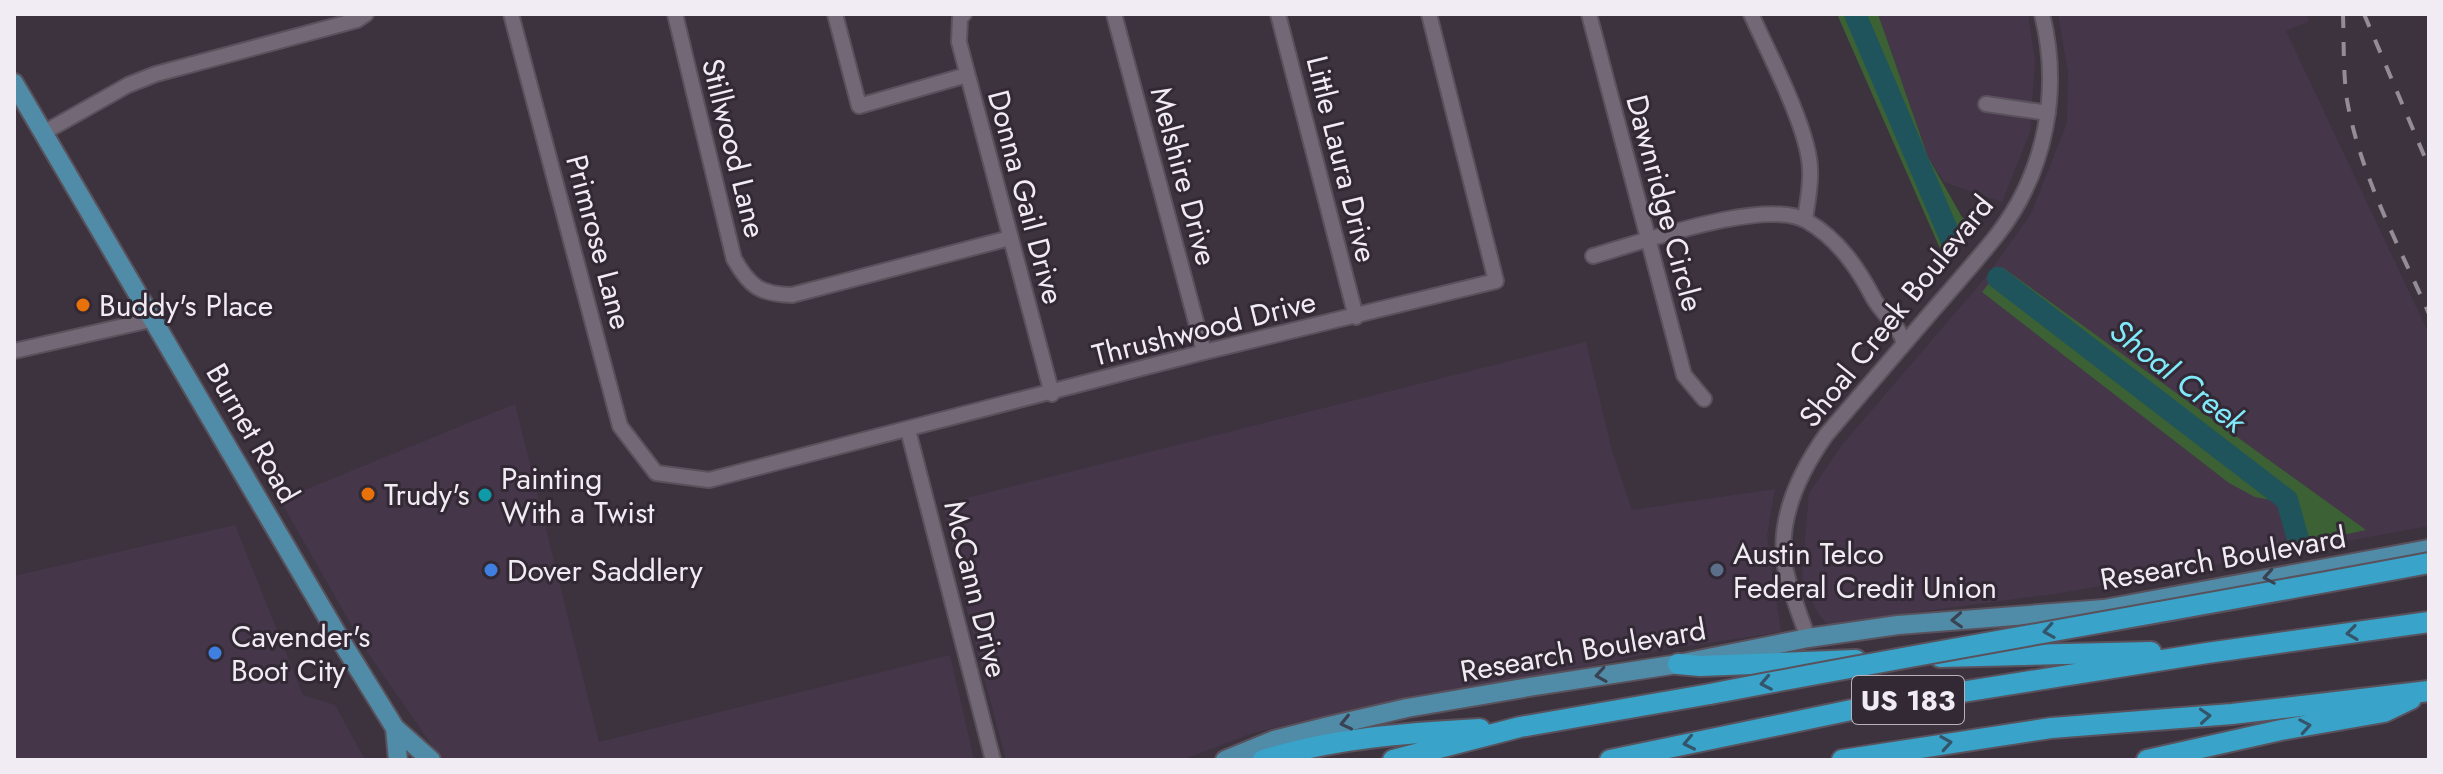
<svg xmlns="http://www.w3.org/2000/svg" width="2443" height="774" font-family="Jost,sans-serif">
	<style>
		.built { fill: #453749 }
		.green { fill: #3b6134 }
		.lines { fill: none; stroke-linecap: round; stroke-linejoin: round }
		.river { stroke: #1f545c; stroke-width: 22 }
		.minor-casing { stroke: #59515b; stroke-width: 18 }
		.major-casing { stroke: #59515b; stroke-width: 22 }
		.highway-casing { stroke: #59515b; stroke-width: 24 }
		.minor { stroke: #736976; stroke-width: 14 }
		.major { stroke: #508ca8; stroke-width: 18 }
		.highway { stroke: #39a3c9; stroke-width: 20 }
		.rail { stroke: #948c96; stroke-width: 4; stroke-dasharray: 14 14; stroke-linecap: butt }
		.highway-bridge-casing { stroke: #59515b; stroke-width: 24; stroke-linecap: butt }
		.highway-bridge { stroke: #39a3c9; stroke-width: 20 }
		.oneway { stroke: #3a4252 }
		.oneway2 { stroke: #345469 }
		.food-dot { fill: #e8710a; stroke: #322935; stroke-width: 3 }
		.culture-dot { fill: #0f9aa8; stroke: #322935; stroke-width: 3 }
		.shop-dot { fill: #3f7fe0; stroke: #322935; stroke-width: 3 }
		.service-dot { fill: #5c6f8a; stroke: #322935; stroke-width: 3 }
		.labels { text-anchor: middle; dominant-baseline: central; stroke-width: 6; stroke-linejoin: round; paint-order: stroke }
		.shield { fill: #322935; stroke: #b8b1ba; stroke-width: 2 }
		.shield-label { font-size: 28px; font-weight: bold; fill: #f1ebf3 }
		.street-label { font-size: 30px; fill: #f1ebf3; stroke: #322935 }
		.poi-label { font-size: 30px; fill: #f1ebf3; stroke: #322935; text-anchor: start }
		.water-label { font-size: 32px; font-style: italic; fill: #80eafa; stroke: #322935 }
	</style>
	<rect width="100%" height="100%" fill="#3c333f"/>
	<!-- built -->
	<path class="built" d="M1878,14H2028L2035,61L2030,132L2002,202L1944,182L1928,157Z
		M2058,14H2306L2309,21L2286,31L2429,334V526L2061,593L1827,624L1817,612L1802,578L1809,493L1842,445L1986,277L2031,214L2067,123L2068,72Z
		M1586,342L1612,451L1632,510L1775,489L1767,536L1781,632L1663,650L1574,670L1422,694L1253,733L1182,760H1006L973,636L943,504Z
		M515,404L599,742L950,655L974,760H442L364,647L280,500Z
		M235,525L303,695L335,705L365,760H14V576Z"/>
	<!-- green -->
	<path class="green" d="M1837,14H1878L1928,157L1962,217L1972,223L1945,260Z
		M2002,267L2366,530L2293,546L2287,513L2280,502L2255,497L2229,483L1982,292Z"/>
	<g class="lines">
		<!-- river -->
		<path class="river" d="M1855,14L1951,239
			M1998,278L2287,500L2298,539"/>
		<!-- minor casing -->
		<g class="minor-casing">
			<path id="minor" d="M511,14L620,426L656,473L709,480L1204,352L1496,281L1429,14
				M675,14L734,259C750,287 760,294 792,295L1010,238
				M835,14L859,106L967,75
				M964,14L960,18L959,42L1052,394
				M1114,14L1204,352
				M1278,14L1356,317
				M1589,14L1684,375L1704,399
				M1751,14C1768,52 1810,131 1810,170C1811,186 1807,204 1805,220
				M1986,104L2048,113
				M43,133L128,85L156,74L357,20L366,14
				M1593,256C1640,243 1765,197 1807,221C1838,239 1858,268 1874,299C1884,316 1899,325 1904,343
				M14,351L155,319
				M908,430L993,760
				M1808,638C1800,615 1790,591 1785,567C1777,519 1799,473 1826,435C1862,393 1898,351 1934,309C1955,285 1977,260 1997,235C2046,172 2061,90 2042,14"/>
		</g>
		<!-- major casing -->
		<g class="major-casing">
			<path id="major" d="M14,83L343,644L395,728L431,760
				M395,728L398,760
				M1225,760L1274,740L1325,727L1407,708L1529,687L1678,664L1808,638L1898,625L2104,609L2429,549"/>
		</g>
		<!-- highway casing -->
		<g class="highway-casing">
			<path id="highway" d="M1940,657L2151,652
				M1678,664L1700,666L1856,660
				M1263,760C1334,738 1406,733 1480,729
				M1393,760L1520,727L1710,694
				M1610,760L1861,708L2207,653L2429,622
				M1842,760L2051,728L2232,714L2429,691
				M2147,760L2281,730L2384,712L2411,699"/>
		</g>
		<!-- minor -->
		<use href="#minor" class="minor"/>
		<!-- major -->
		<use href="#major" class="major"/>
		<!-- highway -->
		<use href="#highway" class="highway"/>
		<!-- rail -->
		<path class="rail" d="M2343,14C2344,43 2343,72 2347,100C2360,175 2399,245 2429,314
			M2364,14L2429,167"/>
		<!-- highway-bridge casing -->
		<g class="highway-bridge-casing">
			<path id="highway-bridge" d="M1710,694C1949,648 2190,608 2429,563"/>
		</g>
		<!-- highway-bridge -->
		<use href="#highway-bridge" class="highway-bridge"/>
	</g>
	<!-- one-way arrows -->
	<defs><path id="oneway-chevron" d="M-2-3.5L2.5 0L-2 3.5" fill="none" stroke-width="1.6" stroke-linecap="round" stroke-linejoin="round" transform="scale(2)"/></defs>
	<g class="oneway">
		<use href="#oneway-chevron" transform="translate(2269 577) rotate(170)"/>
		<use href="#oneway-chevron" transform="translate(1957 620) rotate(177)"/>
		<use href="#oneway-chevron" transform="translate(1601 675) rotate(171)"/>
		<use href="#oneway-chevron" transform="translate(1346 723) rotate(167)"/>
	</g>
	<g class="oneway2">
		<use href="#oneway-chevron" transform="translate(2049 631) rotate(171)"/>
		<use href="#oneway-chevron" transform="translate(2352 633) rotate(172)"/>
		<use href="#oneway-chevron" transform="translate(1766 683) rotate(169)"/>
		<use href="#oneway-chevron" transform="translate(2205 716) rotate(-4)"/>
		<use href="#oneway-chevron" transform="translate(2305 726) rotate(-10)"/>
		<use href="#oneway-chevron" transform="translate(1689 743) rotate(168)"/>
		<use href="#oneway-chevron" transform="translate(1946 743) rotate(-9)"/>
	</g>
	<!-- markers -->
	<g class="food-dot">
		<circle cx="83" cy="305" r="8"/>
		<circle cx="368" cy="494" r="8"/>
	</g>
	<circle class="culture-dot" cx="485" cy="495" r="8"/>
	<g class="shop-dot">
		<circle cx="491" cy="570" r="8"/>
		<circle cx="215" cy="653" r="8"/>
	</g>
	<circle class="service-dot" cx="1717" cy="570" r="8"/>
	<g class="labels">
		<!-- shield labels -->
		<rect class="shield" x="1852" y="676" width="112" height="48" rx="6"/>
		<g class="shield-label">
			<text x="1908" y="700">US 183</text>
		</g>
		<!-- street labels -->
		<g class="street-label">
			<text transform="translate(734 148) rotate(76)">Stillwood Lane</text>
			<text transform="translate(1342 159) rotate(76)">Little Laura Drive</text>
			<text transform="translate(1184 176) rotate(75)">Melshire Drive</text>
			<text transform="translate(1026 197) rotate(75)">Donna Gail Drive</text>
			<text transform="translate(1665 203) rotate(75)">Dawnridge Circle</text>
			<text transform="translate(599 242) rotate(75)">Primrose Lane</text>
			<text transform="translate(1896 311) rotate(-51)">Shoal Creek Boulevard</text>
			<text transform="translate(1204 328) rotate(-14)">Thrushwood Drive</text>
			<text transform="translate(253 433) rotate(60)">Burnet Road</text>
			<text transform="translate(2223 558) rotate(-10)">Research Boulevard</text>
			<text transform="translate(976 589) rotate(76)">McCann Drive</text>
			<text transform="translate(1583 650) rotate(-10)">Research Boulevard</text>
		</g>
		<!-- poi labels -->
		<g class="poi-label">
			<text x="99" y="305">Buddy's Place</text>
			<text x="501" y="478">Painting<tspan x="501" dy="34">With a Twist</tspan></text>
			<text x="384" y="494">Trudy's</text>
			<text x="1733" y="553">Austin Telco<tspan x="1733" dy="34">Federal Credit Union</tspan></text>
			<text x="507" y="570">Dover Saddlery</text>
			<text x="231" y="636">Cavender's<tspan x="231" dy="34">Boot City</tspan></text>
		</g>
		<!-- water labels -->
		<g class="water-label">
			<text transform="translate(2178 376) rotate(38)">Shoal Creek</text>
		</g>
	</g>
	<!-- border -->
	<rect width="2443" height="774" fill="none" stroke="#f1ebf3" stroke-width="32"/>
</svg>
